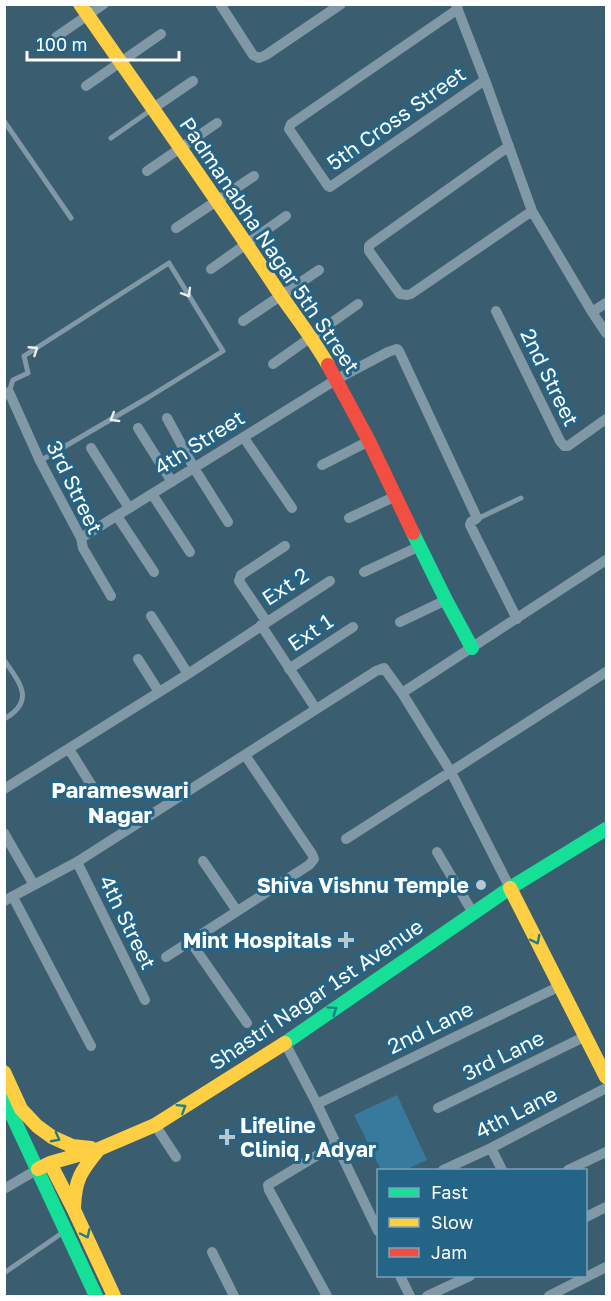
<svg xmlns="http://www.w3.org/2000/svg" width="611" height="1301" font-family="'Golos Text',sans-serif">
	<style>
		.green { fill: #387a9d }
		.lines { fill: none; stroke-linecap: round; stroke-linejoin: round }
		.lane { stroke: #8198a6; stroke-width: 5 }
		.street { stroke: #8198a6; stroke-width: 10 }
		.fast { stroke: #16e098; stroke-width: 14 }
		.slow { stroke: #ffcf43; stroke-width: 14 }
		.jam { stroke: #f24e42; stroke-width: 14 }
		.oneway { stroke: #ecf0f2 }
		.oneway2 { stroke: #207d8a }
		.poi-dot { fill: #bac6cd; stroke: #236487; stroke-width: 2 }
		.labels { text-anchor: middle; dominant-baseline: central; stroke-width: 6; stroke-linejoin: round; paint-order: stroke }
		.street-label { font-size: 21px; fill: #fff; stroke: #236487 }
		.poi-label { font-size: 21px; font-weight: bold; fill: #fff; stroke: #236487; text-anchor: end }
		.neighbourhood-label { font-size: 22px; font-weight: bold; fill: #fff; stroke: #236487 }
	</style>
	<rect width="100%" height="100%" fill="#3a5d70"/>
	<!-- green -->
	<path class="green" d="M397,1095L427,1160L405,1170H381L354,1115Z"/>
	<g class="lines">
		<!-- lane -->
		<path class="lane" d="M4,121L71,218
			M111,138L151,110
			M9,392L13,380L28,373L24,356L169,263L223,351L149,397L40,461
			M477,519L521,498
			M4,660C20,683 36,701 4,719
			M4,1273L65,1231"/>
		<!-- street -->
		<path class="street" d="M220,4L253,55L259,58L266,55L341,4
			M456,5L485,80L532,211L592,312L606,333
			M458,9L291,124L289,129L328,186L330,187L485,80
			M56,37L104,4
			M86,86L161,34
			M152,109L193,81
			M509,146L371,244L369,246V251L400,294L407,295L411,294L532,211
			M147,171L217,123
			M176,228L254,176
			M211,269L286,216
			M496,311L560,441L564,446H568L606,419
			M592,312L606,303
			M243,321L319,270
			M273,364L358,304
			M4,395L9,392L40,461L81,538L83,548L111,596
			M167,418L194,468L228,522
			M138,428L172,482
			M244,438L292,508
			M91,448L129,508
			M322,465L369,441
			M152,494L190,552
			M117,516L154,572
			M349,518L396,496
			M81,538L337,379L388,352L397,349L399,351L477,518L471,522L470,525L517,619
			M364,572L420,546
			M151,616L188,674
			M266,621L239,581L241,575L285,546
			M400,622L446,600
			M261,625L316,709
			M138,659L159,692
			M289,669L353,627
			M402,693L606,560
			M69,749L92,786
			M4,789L188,674L330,581
			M4,833L34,885
			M346,839L606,672
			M437,852L473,913
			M203,861L237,911
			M77,862L145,1000
			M13,897L91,1046
			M4,901L77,862L376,671L384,668L402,693L451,772L510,888
			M190,941L247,1023
			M166,957L309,865L314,859L312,854L245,755
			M285,1043L317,1104L378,1231
			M317,1104L560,986
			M438,1108L586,1036
			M155,1125L176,1157
			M491,1148L502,1170
			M443,1170L491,1148L606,1088
			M568,1170L606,1152
			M4,1189L38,1169
			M586,1217L606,1207
			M212,1252L234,1296
			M400,1276L410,1296
			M327,1296L269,1190L268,1185L336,1144
			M427,1296L470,1276
			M549,1296L606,1267"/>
		<!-- fast -->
		<path class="fast" d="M413,533L446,600L472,648
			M285,1043L510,888L606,829
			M4,1098L96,1296"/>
		<!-- slow -->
		<path class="slow" d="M80,4C144,96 209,188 272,282C290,310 311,335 328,365
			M510,888L606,1077
			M4,1072L21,1109L37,1126L52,1137L72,1146L91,1148
			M50,1163L74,1210L114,1296
			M38,1169L50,1163L99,1149L155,1125L285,1043
			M74,1208C75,1179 81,1171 99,1149"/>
		<!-- jam -->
		<path class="jam" d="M328,365L369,441L413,533"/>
	</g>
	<!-- one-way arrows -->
	<defs><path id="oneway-chevron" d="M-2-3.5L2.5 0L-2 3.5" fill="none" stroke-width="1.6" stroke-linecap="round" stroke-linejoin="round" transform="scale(1.5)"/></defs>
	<g class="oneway">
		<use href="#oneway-chevron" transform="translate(187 293) rotate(59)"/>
		<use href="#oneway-chevron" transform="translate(34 350) rotate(-33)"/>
		<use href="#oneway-chevron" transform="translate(114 418) rotate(149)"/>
	</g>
	<g class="oneway2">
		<use href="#oneway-chevron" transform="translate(536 940) rotate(63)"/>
		<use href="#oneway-chevron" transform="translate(333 1010) rotate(-35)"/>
		<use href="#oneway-chevron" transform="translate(182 1108) rotate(-32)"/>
		<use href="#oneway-chevron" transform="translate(56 1138) rotate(28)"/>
		<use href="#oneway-chevron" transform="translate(86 1234) rotate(65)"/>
	</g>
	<!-- markers -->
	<g class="poi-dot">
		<circle cx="481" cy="885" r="6"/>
		<path d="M343 931h6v6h6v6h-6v6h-6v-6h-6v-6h6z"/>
		<path d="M224 1128h6v6h6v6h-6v6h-6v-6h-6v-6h6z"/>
	</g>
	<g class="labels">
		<!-- street labels -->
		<g class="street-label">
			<text transform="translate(396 118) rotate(-35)">5th Cross Street</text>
			<text transform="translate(270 245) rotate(56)">Padmanabha Nagar 5th Street</text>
			<text transform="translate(550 377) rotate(64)">2nd Street</text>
			<text transform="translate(199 442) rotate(-32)">4th Street</text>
			<text transform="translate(75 487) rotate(64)">3rd Street</text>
			<text transform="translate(285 586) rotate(-33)">Ext 2</text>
			<text transform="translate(310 632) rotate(-34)">Ext 1</text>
			<text transform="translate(128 922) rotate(64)">4th Street</text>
			<text transform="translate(316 994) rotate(-34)">Shastri Nagar 1st Avenue</text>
			<text transform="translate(430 1027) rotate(-26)">2nd Lane</text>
			<text transform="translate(503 1055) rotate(-26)">3rd Lane</text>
			<text transform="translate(516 1112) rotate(-27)">4th Lane</text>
		</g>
		<!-- poi labels -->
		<g class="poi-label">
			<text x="469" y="885">Shiva Vishnu Temple</text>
			<text x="332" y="940">Mint Hospitals</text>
			<text x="240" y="1125" text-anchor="start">Lifeline<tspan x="240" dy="24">Cliniq , Adyar</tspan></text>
		</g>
		<!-- neighbourhood labels -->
		<g class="neighbourhood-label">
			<text x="120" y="789">Parameswari<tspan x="120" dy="25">Nagar</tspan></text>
		</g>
	</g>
	<!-- border -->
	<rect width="611" height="1301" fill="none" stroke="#ffffff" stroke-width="12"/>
	<!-- legend -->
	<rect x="377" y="1169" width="210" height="108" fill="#236487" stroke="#7ba2b7" stroke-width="1.5"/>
	<rect x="389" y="1188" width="30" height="9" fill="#16e098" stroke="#7ba2b7" stroke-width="1.5"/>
	<text x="431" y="1199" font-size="18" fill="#ffffff">Fast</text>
	<rect x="389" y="1218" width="30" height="9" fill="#ffcf43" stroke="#7ba2b7" stroke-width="1.5"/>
	<text x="431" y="1229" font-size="18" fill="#ffffff">Slow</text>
	<rect x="389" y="1248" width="30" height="9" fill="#f24e42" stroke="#7ba2b7" stroke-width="1.5"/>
	<text x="431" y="1259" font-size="18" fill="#ffffff">Jam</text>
	<!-- scale -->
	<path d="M27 51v9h152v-9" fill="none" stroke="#ffffff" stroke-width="3"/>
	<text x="36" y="51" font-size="18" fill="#ffffff" stroke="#236487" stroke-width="4.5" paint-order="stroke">100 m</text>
</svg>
